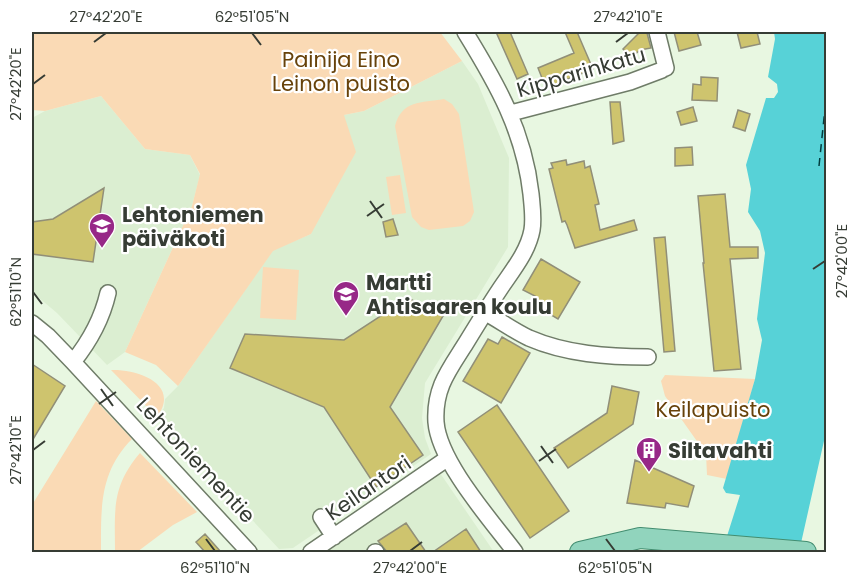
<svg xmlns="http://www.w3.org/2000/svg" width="858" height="584" font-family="Poppins,sans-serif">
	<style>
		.built { fill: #dbeed1 }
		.green { fill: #fadab5 }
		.water { fill: #57d2d7 }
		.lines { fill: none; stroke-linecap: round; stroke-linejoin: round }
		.ferry { stroke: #003d3f; stroke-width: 1.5; stroke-dasharray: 8 6; stroke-linecap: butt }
		.building { fill: #cec46e; stroke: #918f78; stroke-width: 1.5 }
		.minor-casing { stroke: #6f7c68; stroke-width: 18 }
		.major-casing { stroke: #428d70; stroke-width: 22 }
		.minor { stroke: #fff; stroke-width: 15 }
		.major { stroke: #91d4bd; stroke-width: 20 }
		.ticks { fill: none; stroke: #363c34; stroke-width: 2 }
		.labels { text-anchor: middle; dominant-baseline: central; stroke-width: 4.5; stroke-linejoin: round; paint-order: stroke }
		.park-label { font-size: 21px; fill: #67420a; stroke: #fff }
		.street-label { font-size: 21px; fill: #363c34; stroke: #fff }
		.poi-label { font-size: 21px; font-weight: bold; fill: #363c34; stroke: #fff; text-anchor: start }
		.neatline { fill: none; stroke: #363c34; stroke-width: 2 }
		.ticks-label { font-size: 15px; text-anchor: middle; fill: #363c34 }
	</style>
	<rect width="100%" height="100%" fill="#e8f7e1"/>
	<!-- built -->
	<path class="built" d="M462,61L478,84L509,158L508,247L425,383L422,418L425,438L431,454L293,548L279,549L157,417L164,408L165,399L178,386L273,250L311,234L344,115L364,111Z
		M101,96L145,149L190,155L200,175L192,206L125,352L107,365L57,313L32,292V118L45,111Z
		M440,473L494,552H326Z"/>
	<!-- green -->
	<path class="green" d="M32,32H440L462,61L364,111L344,115L356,152L311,234L273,251L178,386L156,365L125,352L192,206L200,174L190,155L145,149L101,96L45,111L32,110Z
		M444,99L452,104L459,114L474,212L470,221L463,226L429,230L421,227L412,217L395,126C402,100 421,103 444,99Z
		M400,175L406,213L392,215L386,177Z
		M263,267L299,270L296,320L260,318Z
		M111,370C138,369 181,384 157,417Z
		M665,375L755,379L727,479L707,475L706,454L665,396L661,381Z
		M96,401L132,439C99,472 101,509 101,552H32V505Z
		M140,453L197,512L173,525L137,552H115C115,511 111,487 140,453Z"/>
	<!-- water -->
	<path class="water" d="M774,32H826V432L799,552H722L740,495L726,493L723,488L755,379L762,340L757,319L765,253L760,231L748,212L751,189L746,165L766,98H774L778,92L777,84L768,77L775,39Z"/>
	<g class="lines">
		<!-- ferry -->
		<path class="ferry" d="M819,166L826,99"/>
	</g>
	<!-- building -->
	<path class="building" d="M496,32H510L528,74L517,79Z
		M565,32H577L593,69L546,88L538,68L574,53Z
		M640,32L647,33L651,48L640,50L631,58L623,49Z
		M674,32H697L701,45L679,51Z
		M737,32H757L760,44L741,48Z
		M701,77L718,78L717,101L692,100L693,84L701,85Z
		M610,102H620L624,141L613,144Z
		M693,107L697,121L681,125L677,112Z
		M738,110L750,114L745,131L733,127Z
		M692,147L693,165L675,166V148Z
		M566,160L567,165L584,161L585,168L590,166L599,204L595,205L600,230L634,220L637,230L575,248L567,225L565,221L562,222L549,169L553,168L551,163Z
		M104,188L93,262L32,254V222L53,219Z
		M725,194L730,247H758V258L730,259L741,369L714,371L703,263H704L698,196Z
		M393,219L398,235L386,237L383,222Z
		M665,237L675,351L664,352L654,238Z
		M541,259L580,282L558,319L531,303L535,296L523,290Z
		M408,298L443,316L390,407L423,455L376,487L324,407L230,368L245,334L344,340Z
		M502,337L530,353L501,403L463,381L488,339L498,344Z
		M32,364L65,386L32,441Z
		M612,386L639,392L633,424L568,468L554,448L607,413Z
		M497,405L569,511L530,538L458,432Z
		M635,460L694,486L688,507L666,503L665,508L627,503Z
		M406,523L426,552H387L378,541Z
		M466,529L481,552H433Z
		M205,534L221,552H205L196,542Z"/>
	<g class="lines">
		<!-- minor casing -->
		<g class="minor-casing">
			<path id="minor" d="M465,32C497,84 524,131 531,194C532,205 534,218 532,230C528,252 512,271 500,289C488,307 477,325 466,343C449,370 434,388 436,422C439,462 491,520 515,552
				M657,32L666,68
				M511,113L630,82L662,70
				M484,312C499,320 514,331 529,338C566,354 608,357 648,357
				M32,323L48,336L73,362L249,552
				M73,362C90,341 102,319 108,293
				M321,517L334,537
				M311,552L448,458
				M375,552H376"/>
		</g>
		<!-- major casing -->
		<g class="major-casing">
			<path id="major" d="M580,552L640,538L806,552"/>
		</g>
		<!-- minor -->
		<use href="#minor" class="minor"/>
		<!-- major -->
		<use href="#major" class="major"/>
	</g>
	<!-- ticks -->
	<path class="ticks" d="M252,33L261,45M94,42L106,33M616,42L628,33M33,84L45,75M370,201L382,218M367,216L384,204M813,269L825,261M33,292L42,304M101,389L113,406M99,404L116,392M541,446L553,463M33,450L45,441M539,461L556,449M206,539L215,551M606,539L615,551M410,551L422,542"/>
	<!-- icons -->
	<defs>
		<g id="school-pin" transform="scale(1.35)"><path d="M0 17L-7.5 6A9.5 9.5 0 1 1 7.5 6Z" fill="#972887" stroke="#fff"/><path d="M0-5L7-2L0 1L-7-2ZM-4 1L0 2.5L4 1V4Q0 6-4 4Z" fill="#fff"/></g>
		<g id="building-pin" transform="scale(1.35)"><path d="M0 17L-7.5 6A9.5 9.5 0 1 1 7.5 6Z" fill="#972887" stroke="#fff"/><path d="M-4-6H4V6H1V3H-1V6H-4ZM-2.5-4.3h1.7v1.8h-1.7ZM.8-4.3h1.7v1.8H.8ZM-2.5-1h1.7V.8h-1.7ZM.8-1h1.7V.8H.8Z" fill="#fff"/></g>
	</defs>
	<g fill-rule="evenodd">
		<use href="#school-pin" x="102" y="226"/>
		<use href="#school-pin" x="346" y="294"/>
		<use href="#building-pin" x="649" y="450"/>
	</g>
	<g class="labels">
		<!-- park labels -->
		<g class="park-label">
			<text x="341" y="59">Painija Eino<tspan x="341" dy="24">Leinon puisto</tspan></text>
			<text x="713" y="409">Keilapuisto</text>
		</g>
		<!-- street labels -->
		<g class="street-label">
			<text transform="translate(581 72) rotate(-16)">Kipparinkatu</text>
			<text transform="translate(196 460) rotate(47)">Lehtoniementie</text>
			<text transform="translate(368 488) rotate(-34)">Keilantori</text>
		</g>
		<!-- poi labels -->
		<g class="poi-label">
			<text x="122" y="214">Lehtoniemen<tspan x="122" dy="24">päiväkoti</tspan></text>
			<text x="366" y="282">Martti<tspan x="366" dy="24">Ahtisaaren koulu</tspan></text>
			<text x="668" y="450">Siltavahti</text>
		</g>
	</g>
	<!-- border -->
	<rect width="858" height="584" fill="none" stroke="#ffffff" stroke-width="66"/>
	<rect x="33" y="33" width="792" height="518" class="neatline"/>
	<g class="ticks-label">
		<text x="106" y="22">27°42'20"E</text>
		<text x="252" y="22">62°51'05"N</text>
		<text x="628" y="22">27°42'10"E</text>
		<text transform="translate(16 84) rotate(-90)" y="5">27°42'20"E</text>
		<text transform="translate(842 261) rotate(-90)" y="5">27°42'00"E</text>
		<text transform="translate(16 292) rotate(-90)" y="5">62°51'10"N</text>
		<text transform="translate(16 450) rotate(-90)" y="5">27°42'10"E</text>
		<text x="215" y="573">62°51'10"N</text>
		<text x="410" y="573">27°42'00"E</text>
		<text x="615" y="573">62°51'05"N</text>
	</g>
</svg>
